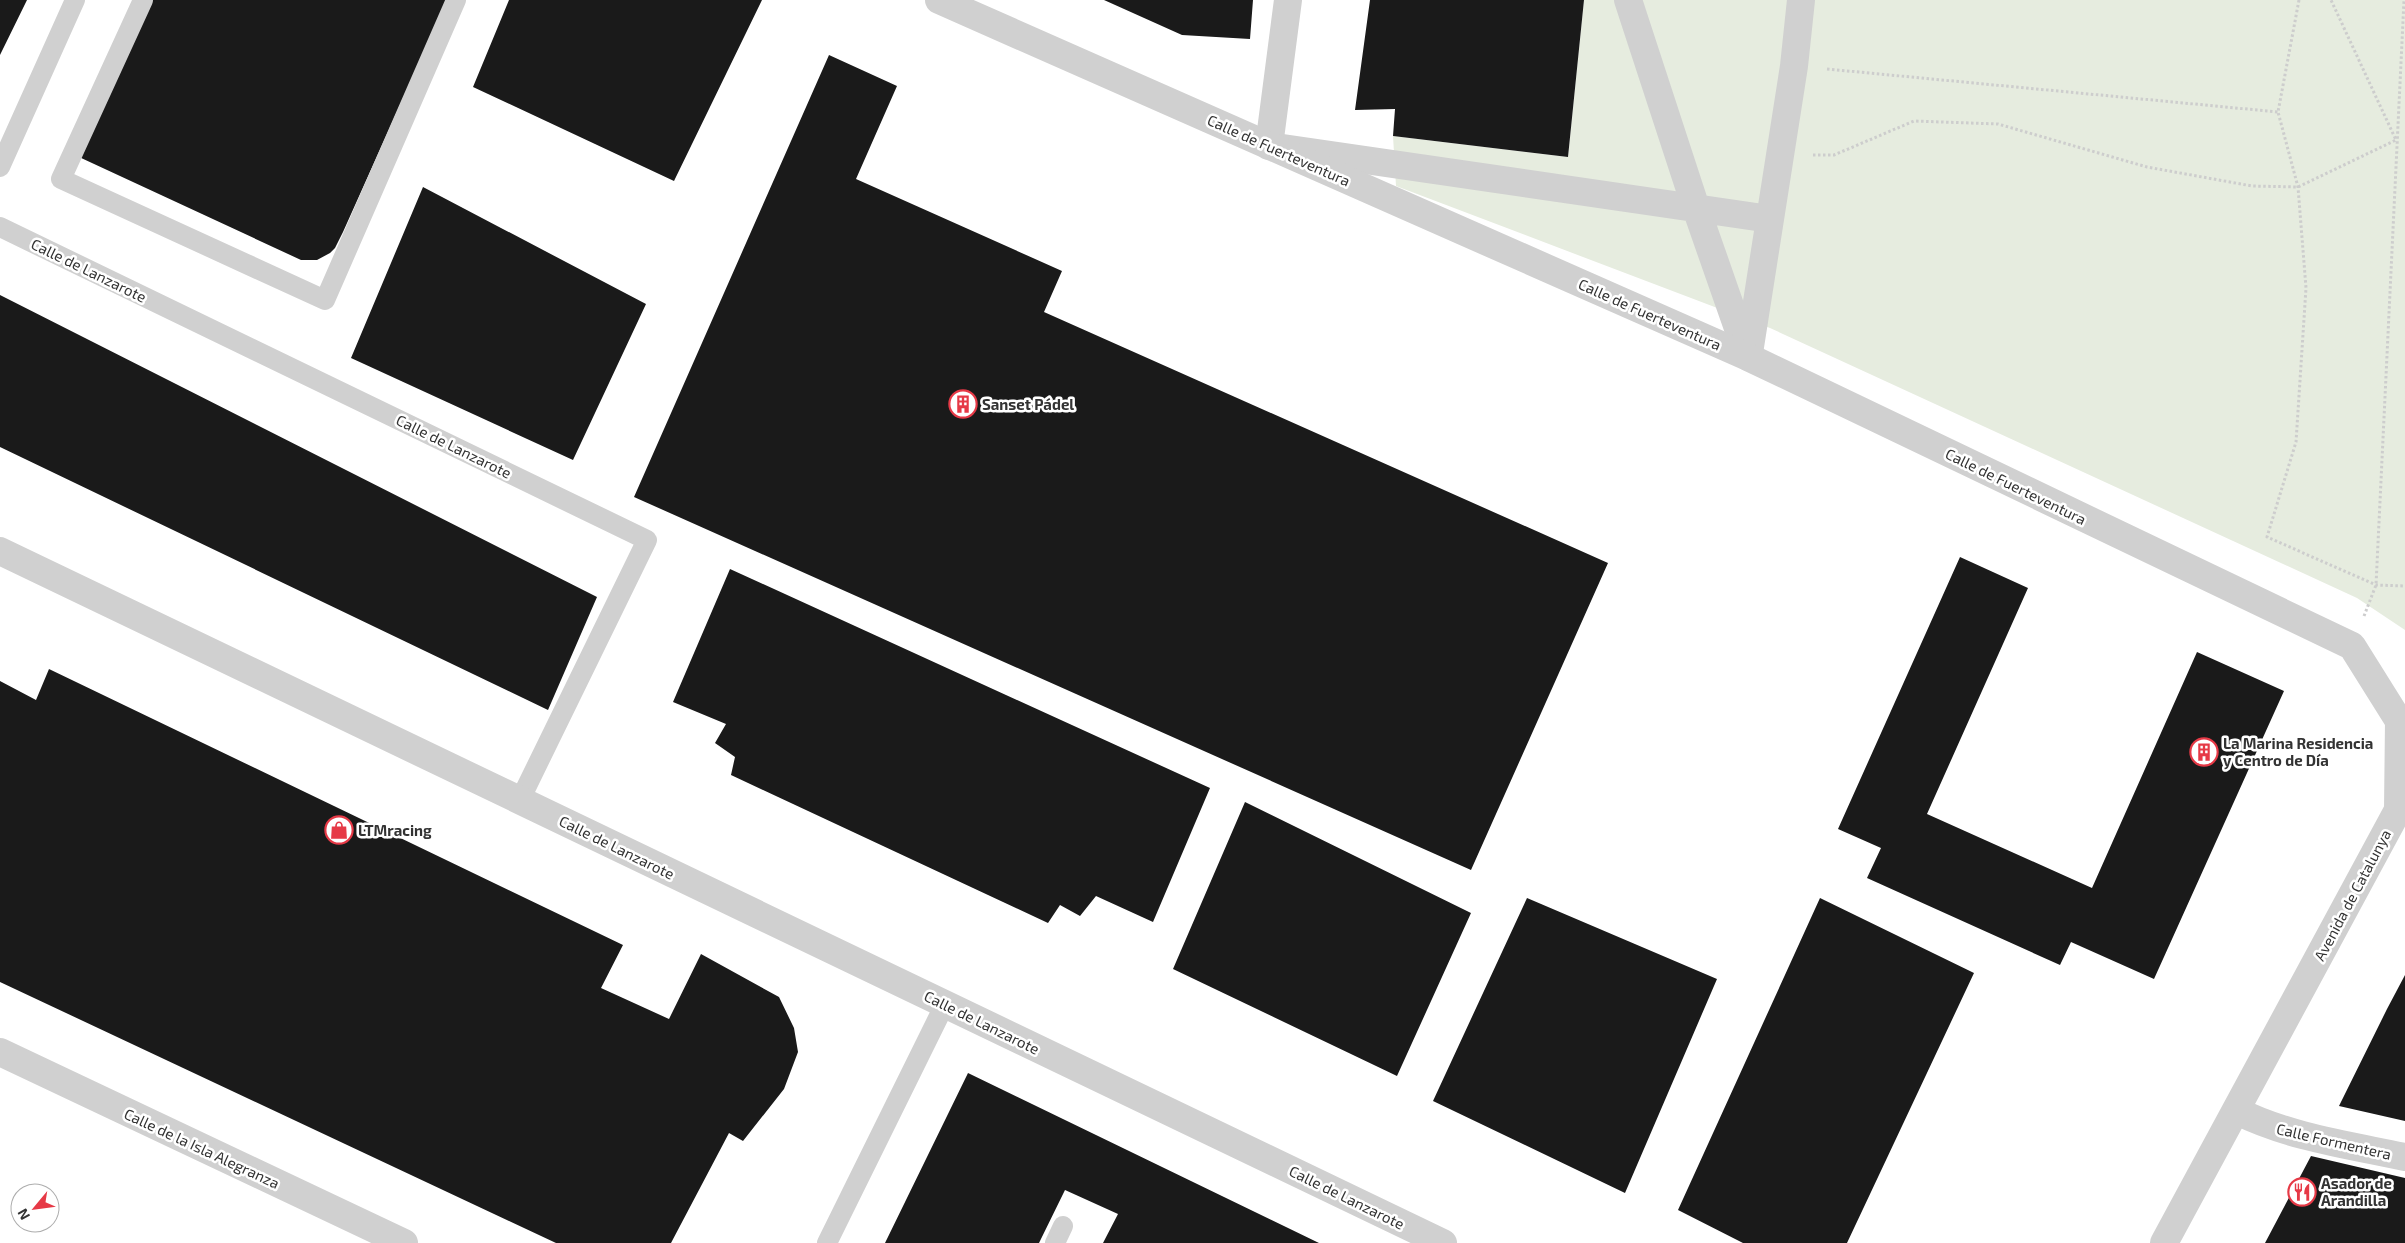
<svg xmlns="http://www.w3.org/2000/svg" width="2405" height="1243" font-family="'Exo 2',sans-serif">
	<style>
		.green { fill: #e6ecdf }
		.building { fill: #1a1a1a }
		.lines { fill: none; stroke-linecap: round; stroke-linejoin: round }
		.path { stroke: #cdcdcd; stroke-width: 3; stroke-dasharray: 2.5 2.5; stroke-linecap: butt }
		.service { stroke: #d0d0d0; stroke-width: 20 }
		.pedestrian { stroke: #d0d0d0; stroke-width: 28 }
		.minor { stroke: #d0d0d0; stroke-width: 28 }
		.labels { text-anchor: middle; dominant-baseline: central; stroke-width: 5; stroke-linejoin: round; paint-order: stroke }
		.street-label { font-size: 15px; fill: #333; stroke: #fff }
		.poi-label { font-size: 15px; font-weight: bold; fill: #333; stroke: #fff; text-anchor: start }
	</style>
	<rect width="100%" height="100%" fill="#fff"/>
	<!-- green -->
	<path class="green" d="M1584,0H2405V630L2357,598L1770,328L1396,186L1393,136L1568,157Z"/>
	<!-- building -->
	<path class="building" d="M0,0H27L0,55Z
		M152,0H447L343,232L335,248L330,253L317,260H301L79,157Z
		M509,0H762L674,181L473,87Z
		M1104,0H1253L1250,39L1182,35Z
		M1370,0H1584L1568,157L1393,136L1395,109L1355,110Z
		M829,55L897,86L856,179L1062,271L1044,312L1608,563L1471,870L634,497Z
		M423,187L646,304L573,460L351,358Z
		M0,295L597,597L548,710L0,447Z
		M1960,557L2028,588L1927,814L2092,888L2197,652L2284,691L2154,979L2071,942L2060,965L1867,878L1881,848L1838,829Z
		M730,569L1210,788L1153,922L1096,896L1080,916L1060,905L1048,923L731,775L735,757L715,743L726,724L673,702Z
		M49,669L623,945L601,988L669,1019L701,954L779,997L794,1028L798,1052L784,1089L743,1141L729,1133L671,1243H556L0,982V681L36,700Z
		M1245,802L1471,913L1397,1076L1173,969Z
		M1527,898L1717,979L1625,1193L1433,1101Z
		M1820,898L1974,973L1847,1243H1743L1678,1210Z
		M2405,975V1121L2339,1106L2387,1009Z
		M968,1073L1319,1243H1103L1118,1214L1065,1190L1039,1243H885Z
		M2311,1156L2405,1178V1243H2265Z"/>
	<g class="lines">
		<!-- path -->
		<path class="path" d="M2299,0L2278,112L2298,187L2306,288L2296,442L2267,537L2376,585L2405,586
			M1827,69L2278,112
			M1813,155H1834L1914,121L1998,124L2147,167L2252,186L2298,187L2396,140L2331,0
			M2364,616L2376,585L2404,0"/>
		<!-- service -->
		<path class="service" d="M143,0L61,179L325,300L456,0
			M0,167L75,0
			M0,227L647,540L520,800
			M827,1243L945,1004
			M1055,1243L1063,1226"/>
		<!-- pedestrian -->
		<path class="pedestrian" d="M1288,0L1269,146L1770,219
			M1628,0L1696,208L1748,357
			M1749,353L1794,66L1801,0"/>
		<!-- minor -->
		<path class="minor" d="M939,0L1748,357L2352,646L2399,721L2398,810L2164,1243
			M0,551L1443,1243
			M0,1052L404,1243
			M2237,1111C2289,1137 2348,1145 2405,1157"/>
	</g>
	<!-- icons -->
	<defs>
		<g id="building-ring" transform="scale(1.4375)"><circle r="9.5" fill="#fff" stroke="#e63946" stroke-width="1.5"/><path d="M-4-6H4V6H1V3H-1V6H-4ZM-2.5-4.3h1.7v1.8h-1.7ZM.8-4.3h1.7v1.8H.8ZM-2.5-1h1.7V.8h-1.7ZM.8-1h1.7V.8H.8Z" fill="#e63946"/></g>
		<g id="shop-ring" transform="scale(1.4375)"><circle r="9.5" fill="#fff" stroke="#e63946" stroke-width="1.5"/><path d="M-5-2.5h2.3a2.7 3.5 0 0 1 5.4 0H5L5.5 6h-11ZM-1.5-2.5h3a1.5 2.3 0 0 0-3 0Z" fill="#e63946"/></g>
		<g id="restaurant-ring" transform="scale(1.4375)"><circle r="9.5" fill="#fff" stroke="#e63946" stroke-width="1.5"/><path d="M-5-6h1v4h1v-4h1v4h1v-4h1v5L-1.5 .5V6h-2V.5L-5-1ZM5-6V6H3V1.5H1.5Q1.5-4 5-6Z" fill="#e63946"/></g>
	</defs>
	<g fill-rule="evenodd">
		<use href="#building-ring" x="963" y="404"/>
		<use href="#building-ring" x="2204" y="752"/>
		<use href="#shop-ring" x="339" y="830"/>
		<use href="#restaurant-ring" x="2302" y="1192"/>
	</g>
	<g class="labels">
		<!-- street labels -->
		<g class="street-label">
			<text transform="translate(1279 150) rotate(24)">Calle de Fuerteventura</text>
			<text transform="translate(89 270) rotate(26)">Calle de Lanzarote</text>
			<text transform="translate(1650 314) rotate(24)">Calle de Fuerteventura</text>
			<text transform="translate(454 446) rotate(26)">Calle de Lanzarote</text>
			<text transform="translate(2016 486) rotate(26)">Calle de Fuerteventura</text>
			<text transform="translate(617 847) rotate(26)">Calle de Lanzarote</text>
			<text transform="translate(2352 895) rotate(-62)">Avenida de Catalunya</text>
			<text transform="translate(982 1022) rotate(26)">Calle de Lanzarote</text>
			<text transform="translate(2334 1141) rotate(13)">Calle Formentera</text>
			<text transform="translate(202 1148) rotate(25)">Calle de la Isla Alegranza</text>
			<text transform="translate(1347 1197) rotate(26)">Calle de Lanzarote</text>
		</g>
		<!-- poi labels -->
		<g class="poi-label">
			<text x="982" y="404">Sanset Pádel</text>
			<text x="2223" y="743">La Marina Residencia<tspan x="2223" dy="17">y Centro de Día</tspan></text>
			<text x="358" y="830">LTMracing</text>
			<text x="2321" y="1183">Asador de<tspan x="2321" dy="17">Arandilla</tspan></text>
		</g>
	</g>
	<!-- north arrow -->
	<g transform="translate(35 1208) rotate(241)"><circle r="24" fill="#ffffff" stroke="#adadad"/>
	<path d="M0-4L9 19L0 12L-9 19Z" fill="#e63946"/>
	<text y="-8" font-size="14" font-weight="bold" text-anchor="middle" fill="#333333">N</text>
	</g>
</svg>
